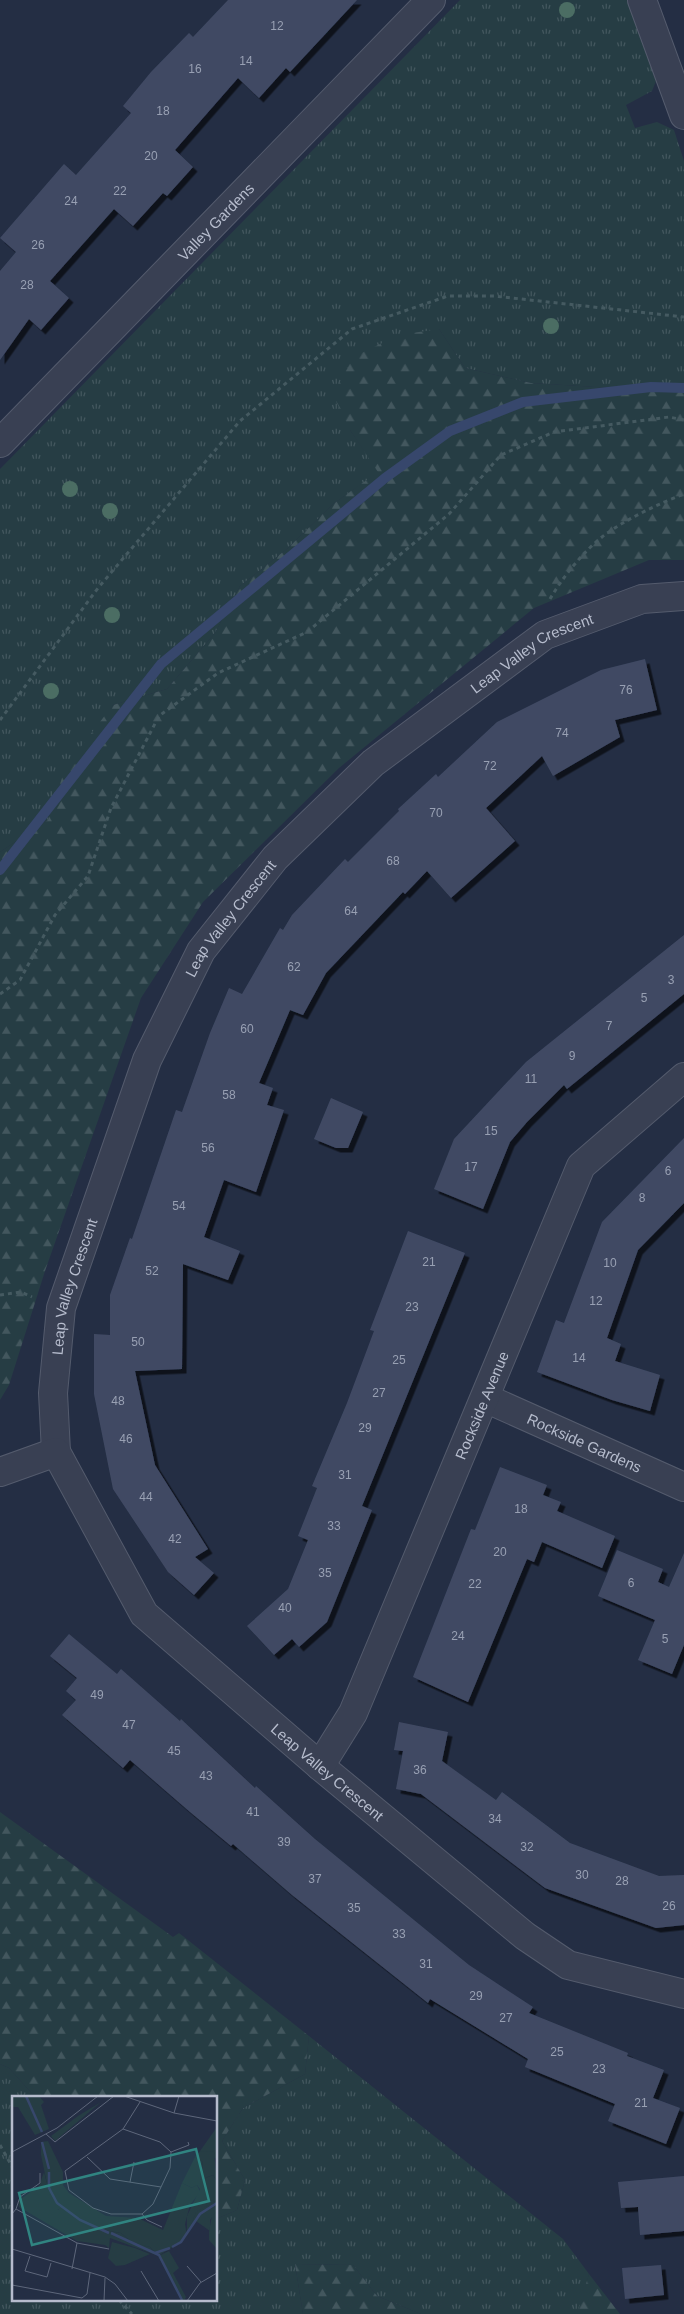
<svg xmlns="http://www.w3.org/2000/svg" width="684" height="2314" font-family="Arial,sans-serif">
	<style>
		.grass { fill: url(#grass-tufts) }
		.forest { fill: url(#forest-firs) }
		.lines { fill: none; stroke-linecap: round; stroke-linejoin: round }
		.stream { stroke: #37476c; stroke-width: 10 }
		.building { fill: #404a64; filter: url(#shadow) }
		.street-casing { stroke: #545b6d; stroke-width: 30 }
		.path { stroke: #455a61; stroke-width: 3; stroke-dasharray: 4 4; stroke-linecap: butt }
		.street { stroke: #394053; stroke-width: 28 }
		.tree { fill: #4b6d63 }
		.labels { text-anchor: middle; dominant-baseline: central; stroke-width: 4; stroke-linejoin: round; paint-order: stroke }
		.number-label { font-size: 12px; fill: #98a0b3 }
		.street-label { font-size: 15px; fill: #b6bccd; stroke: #1d2538 }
		.inset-river { fill: none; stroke: #37476c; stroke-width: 2.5 }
		.inset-road { fill: none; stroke: #5e677b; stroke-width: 1 }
		.view { fill: #308481; fill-opacity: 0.15; stroke: #308481; stroke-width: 2.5 }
		.inset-edge { fill: none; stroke: #b6bccd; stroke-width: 2.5 }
	</style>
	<defs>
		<pattern id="grass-tufts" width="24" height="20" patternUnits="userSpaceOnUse" patternTransform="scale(1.25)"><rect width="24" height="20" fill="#263d44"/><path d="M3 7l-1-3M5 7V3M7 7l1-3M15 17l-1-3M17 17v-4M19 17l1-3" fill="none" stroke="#43575e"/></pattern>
		<pattern id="forest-firs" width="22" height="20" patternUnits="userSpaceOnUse" patternTransform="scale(1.25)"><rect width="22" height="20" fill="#263d44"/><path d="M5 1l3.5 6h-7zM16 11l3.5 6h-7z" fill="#43575e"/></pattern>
		<filter id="shadow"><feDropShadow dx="4.5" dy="4.5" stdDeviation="0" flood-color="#0009"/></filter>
	</defs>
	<rect width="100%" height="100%" fill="#242e44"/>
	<!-- grass -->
	<path class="grass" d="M460,0H627L656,81L652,91L626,105L635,128L657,122L674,130L684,161V388L645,390L531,383L465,368L439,329L350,430L379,472L333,504L288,548L240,586L215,633L167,689L113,705L57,795L48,820L0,852V469Z
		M309,2036L563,2239L589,2274L579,2312L577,2314H421L377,2296L353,2265L295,2264L303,2314H0V2064L9,2068L36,2098H14V2300H216V2219L237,2210L245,2180L222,2141L243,2108L305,2074Z"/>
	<!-- forest -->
	<path class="forest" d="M439,329L465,368L531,383L645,390L684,388V560H649L534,608L339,768L203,902L141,998L45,1271L9,1385L0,1400V852L48,820L66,766L113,705L167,689L215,633L240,586L288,548L333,504L378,472L350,430L333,395L353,357L399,335Z
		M0,1812L173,1937L179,1933L309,2036L305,2074L243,2108L222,2141L245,2180L237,2210L216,2219V2098H36L9,2068L0,2064Z
		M295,2264L353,2265L377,2296L421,2314H303Z
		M589,2274L620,2314H577Z"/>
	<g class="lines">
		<!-- stream -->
		<path class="stream" d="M0,870L161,664L385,478L450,431L523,402L651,387L684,388"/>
	</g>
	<!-- building -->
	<path class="building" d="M228,0H357L290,72L286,68L259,98L238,78L175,150L193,167L167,196L163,193L133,226L114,209L50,281L69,298L41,330L29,319L0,360V271L16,252L0,238L64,164L76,175L131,113L123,106L151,72L189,33L193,37Z
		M645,659L657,710L615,720L620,737L553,776L542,756L486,808L515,841L451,898L427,871L405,894L403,892L326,973L303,1015L290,1010L259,1083L273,1088L267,1105L284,1110L256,1192L224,1180L204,1237L240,1251L228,1280L183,1264L182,1369L135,1371L155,1465L208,1549L195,1557L214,1573L194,1595L168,1572L113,1489L94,1394V1334L110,1335V1295L130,1238L132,1239L176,1110L182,1112L210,1033L229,988L242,994L280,928L283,930L292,915L345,859L348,862L399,811L398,809L436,774L438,777L497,722L601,670Z
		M684,935V994L567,1089L564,1085L527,1122L510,1142L483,1209L434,1189L454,1139L526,1062Z
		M331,1098L363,1112L348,1148H336L314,1139Z
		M684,1138V1203L638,1250L607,1338L621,1344L615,1361L660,1375L650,1411L612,1400L537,1372L556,1320L564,1323L602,1222Z
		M408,1231L465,1253L362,1506L372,1510L327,1622L299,1647L292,1639L274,1655L247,1626L288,1589L308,1540L298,1536L317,1488L312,1486L347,1403L374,1331L370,1330Z
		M500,1467L547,1485L543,1495L561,1502L557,1511L615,1536L602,1568L542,1542L534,1562L527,1559L468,1702L413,1677L471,1529L475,1530Z
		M617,1550L663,1569L658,1582L669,1587L684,1553V1645L672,1674L638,1660L655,1620L598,1596Z
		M69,1634L117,1674L121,1669L180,1721L181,1719L255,1788L256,1786L315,1839L469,1965L533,2007L529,2013L628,2053L627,2056L664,2070L653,2098L680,2108L666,2144L608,2121L615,2104L525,2067L528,2059L430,1999L428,2003L292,1895L233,1844L231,1846L190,1812L130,1760L123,1768L62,1715L76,1700L66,1691L77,1678L50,1656Z
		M399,1722L448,1732L442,1761L496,1800L502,1792L570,1843L659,1876L684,1875V1925L656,1928L545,1888L421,1794L396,1789L403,1751L394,1750Z
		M684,2176V2231L640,2235L638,2207L621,2208L618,2182Z
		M661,2265L664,2295L625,2299L622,2268Z"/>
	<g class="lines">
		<!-- street casing -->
		<g class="street-casing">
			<g id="street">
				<path d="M642,0L684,115"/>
				<path id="s1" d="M0,443L431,0"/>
				<path id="s2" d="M485,1398L684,1487"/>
				<path id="s3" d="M56,1452L53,1393L61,1308L147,1060L201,951L275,858L373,763L545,635L642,599L684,596"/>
				<path id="s4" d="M0,1472L56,1452L144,1614L320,1766L525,1936L568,1965L684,1994"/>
				<path id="s5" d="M320,1766L353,1713L581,1166L684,1077"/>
			</g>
		</g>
		<!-- path -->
		<path class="path" d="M550,599C562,578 583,552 602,537C624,520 658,504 684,494
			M0,720L98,588L240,421L352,329L448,296H494L684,317
			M0,994L20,980L55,915L88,876L111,808L159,716L218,673L307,632L449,514L501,455L554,432L669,417L684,420
			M0,1295L21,1292L32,1297
			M0,2145L14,2170
			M119,2300L132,2314"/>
		<!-- street -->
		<use href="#street" class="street"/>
	</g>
	<!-- trees -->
	<g class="tree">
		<circle cx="567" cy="10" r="8"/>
		<circle cx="551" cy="326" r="8"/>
		<circle cx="70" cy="489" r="8"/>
		<circle cx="110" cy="511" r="8"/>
		<circle cx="112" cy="615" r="8"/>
		<circle cx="51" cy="691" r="8"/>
	</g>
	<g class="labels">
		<!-- number labels -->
		<g class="number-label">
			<text x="277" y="26">12</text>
			<text x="246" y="61">14</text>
			<text x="195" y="69">16</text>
			<text x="163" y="111">18</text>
			<text x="151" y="156">20</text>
			<text x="120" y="191">22</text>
			<text x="71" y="201">24</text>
			<text x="38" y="245">26</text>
			<text x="27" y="285">28</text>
			<text x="626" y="690">76</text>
			<text x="562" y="733">74</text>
			<text x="490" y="766">72</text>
			<text x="436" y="813">70</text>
			<text x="393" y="861">68</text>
			<text x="351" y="911">64</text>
			<text x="294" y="967">62</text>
			<text x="671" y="980">3</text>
			<text x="644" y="998">5</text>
			<text x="609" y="1026">7</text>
			<text x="247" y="1029">60</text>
			<text x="572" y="1056">9</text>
			<text x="531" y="1079">11</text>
			<text x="229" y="1095">58</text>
			<text x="491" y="1131">15</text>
			<text x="208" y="1148">56</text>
			<text x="471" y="1167">17</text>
			<text x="668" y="1171">6</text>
			<text x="642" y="1198">8</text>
			<text x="179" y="1206">54</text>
			<text x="429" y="1262">21</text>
			<text x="610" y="1263">10</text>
			<text x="152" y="1271">52</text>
			<text x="596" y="1301">12</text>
			<text x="412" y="1307">23</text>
			<text x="138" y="1342">50</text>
			<text x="579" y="1358">14</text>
			<text x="399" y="1360">25</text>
			<text x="379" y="1393">27</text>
			<text x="118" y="1401">48</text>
			<text x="365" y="1428">29</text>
			<text x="126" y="1439">46</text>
			<text x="345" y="1475">31</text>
			<text x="146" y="1497">44</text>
			<text x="521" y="1509">18</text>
			<text x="334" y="1526">33</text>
			<text x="175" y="1539">42</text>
			<text x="500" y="1552">20</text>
			<text x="325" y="1573">35</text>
			<text x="631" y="1583">6</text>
			<text x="475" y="1584">22</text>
			<text x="285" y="1608">40</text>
			<text x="458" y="1636">24</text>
			<text x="665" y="1639">5</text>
			<text x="97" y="1695">49</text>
			<text x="129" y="1725">47</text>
			<text x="174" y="1751">45</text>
			<text x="420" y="1770">36</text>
			<text x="206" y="1776">43</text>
			<text x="253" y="1812">41</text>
			<text x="495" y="1819">34</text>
			<text x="284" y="1842">39</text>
			<text x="527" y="1847">32</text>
			<text x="582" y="1875">30</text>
			<text x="315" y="1879">37</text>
			<text x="622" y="1881">28</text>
			<text x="669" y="1906">26</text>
			<text x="354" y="1908">35</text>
			<text x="399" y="1934">33</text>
			<text x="426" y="1964">31</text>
			<text x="476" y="1996">29</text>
			<text x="506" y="2018">27</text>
			<text x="557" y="2052">25</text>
			<text x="599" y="2069">23</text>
			<text x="641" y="2103">21</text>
		</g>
		<!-- street labels -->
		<g class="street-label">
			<text stroke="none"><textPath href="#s1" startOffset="309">Valley Gardens</textPath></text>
			<text stroke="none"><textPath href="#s3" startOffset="978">Leap Valley Crescent</textPath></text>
			<text stroke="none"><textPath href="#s3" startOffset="572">Leap Valley Crescent</textPath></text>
			<text stroke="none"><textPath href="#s3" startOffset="168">Leap Valley Crescent</textPath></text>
			<text stroke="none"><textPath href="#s5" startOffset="396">Rockside Avenue</textPath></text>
			<text stroke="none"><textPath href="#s2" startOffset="109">Rockside Gardens</textPath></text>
			<text stroke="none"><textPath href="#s4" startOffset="486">Leap Valley Crescent</textPath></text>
		</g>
	</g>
	<!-- overview -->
	<g transform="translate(12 2096)">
		<rect width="205" height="205" fill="#242e44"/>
		<path d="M89,6L43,45L39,40L66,20ZM205,31V63L188,55ZM183,61L191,66L188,84L201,79L205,85V104L184,117L175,139V120L188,93L185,89L180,92L170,87ZM32,76L40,107L46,114L49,111L86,133L109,137L116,143L138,151L144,159L98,142L97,152L93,149L65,145L7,111L6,105L27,90ZM157,155L167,172L161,177L174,201L172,205L169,204L146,160Z" fill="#263d44"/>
		<path d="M36,45L51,76V89L57,97L94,120L126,122L151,134L170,87L180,92L185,89L188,96L178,109L173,128L175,139L169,146L146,160L138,151L121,147L109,137L86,133L49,112L41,116L29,59V46ZM188,55L202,56L205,85L201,79L188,84L191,66L183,61ZM205,104V115L198,124V135L184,125L175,138L184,116ZM100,146L123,152L138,158L113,169L104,170L96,162Z" fill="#263d44"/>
		<path d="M0,0H27L32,6L29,9L37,33L23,39L6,11H0ZM205,115V153L197,144V136L200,119Z" fill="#263d44"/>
		<path class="inset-river" d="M14,0L30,36M30,46L37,73M37,76V92L45,107L68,124L97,137M99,137L147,159L170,204M160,151L169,146L188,118L205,107M143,157L158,152"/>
		<path class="inset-road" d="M112,0L162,17L205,25M162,17L167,0M111,33L148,46L159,56L158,72L141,108L130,118L135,124L150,131M34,38L43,46L102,0M0,56L45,32L86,0M159,56L177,49L176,46M75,61L98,83L149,91M53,75L111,33L128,6M53,75L57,94L81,112L99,118H130M118,86L122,66M4,113L8,101L28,87V77M0,118L4,113L65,147L97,153M0,153L93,181L103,188L116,205M18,160L13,175L35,181L39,167M175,170L189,186M60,173L65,147M129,175L147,205M0,189L70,202L75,198L78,177M92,205L93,182M175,205L188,187L205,177"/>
		<path class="view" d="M184,53L197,105L20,149L7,97Z"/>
		<rect width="205" height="205" class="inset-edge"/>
	</g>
</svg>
